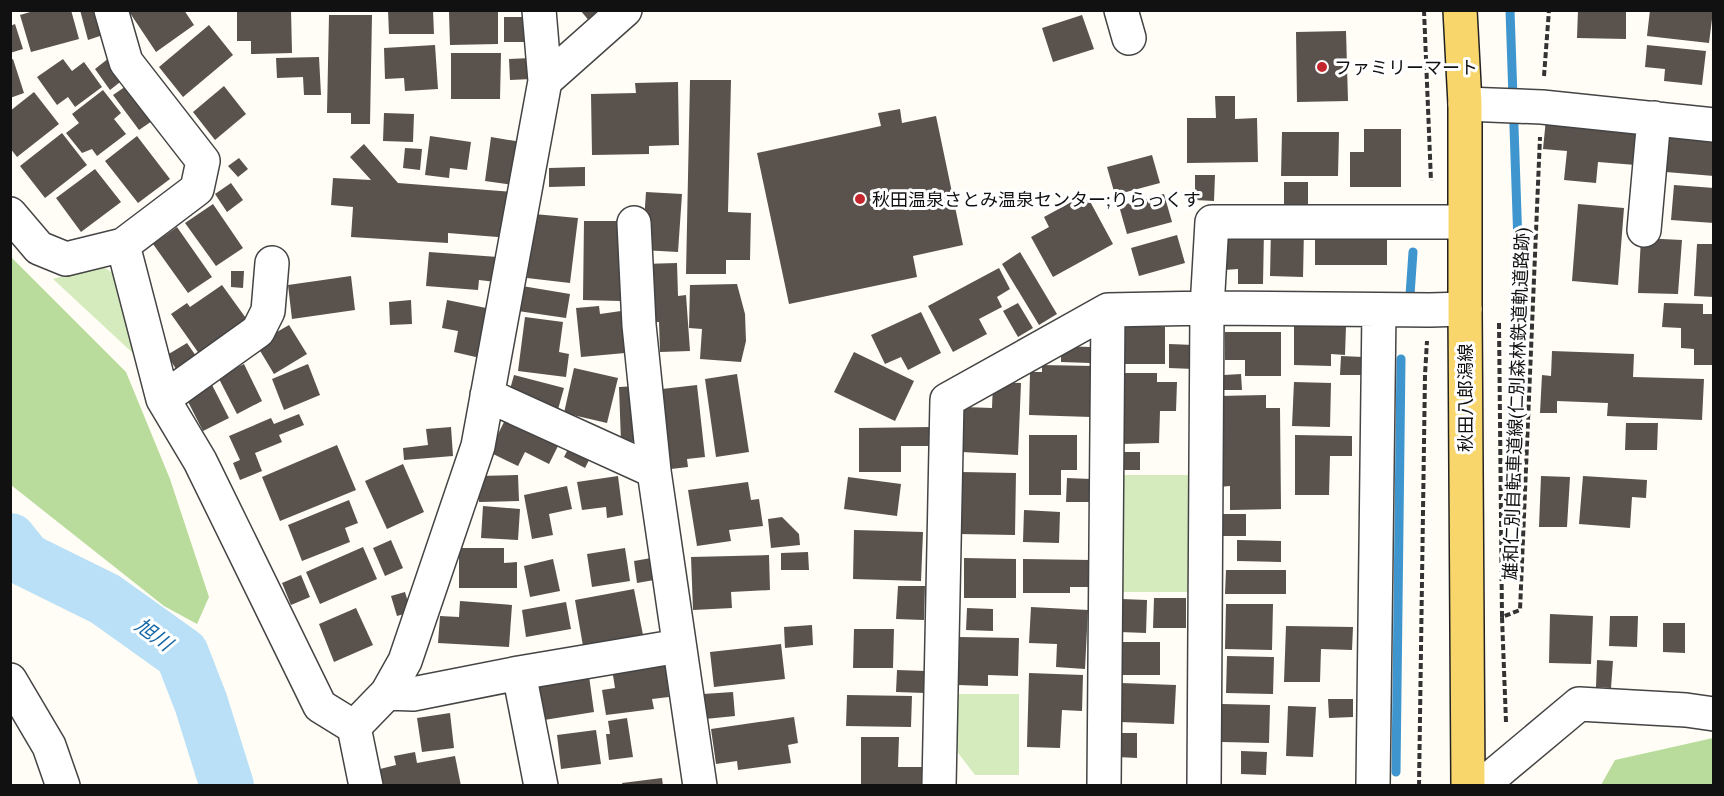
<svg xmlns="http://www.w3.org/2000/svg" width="1724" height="796" font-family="Lora,'Noto Sans JP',serif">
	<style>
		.green { fill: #d5ebbd }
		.forest { fill: #b9dc9c }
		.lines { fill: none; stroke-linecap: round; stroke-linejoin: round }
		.stream { stroke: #3f96cf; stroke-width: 9 }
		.river { stroke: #b9e0f7; stroke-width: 54 }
		.building { fill: #5a524d }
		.minor-casing { stroke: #444; stroke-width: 36 }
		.major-casing { stroke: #222; stroke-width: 36 }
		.path { stroke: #333; stroke-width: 4; stroke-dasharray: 6 3; stroke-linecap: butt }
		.minor { stroke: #fff; stroke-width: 33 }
		.major { stroke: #f9d66b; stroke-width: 33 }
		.poi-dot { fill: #c4262e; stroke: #fff; stroke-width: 2 }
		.labels { text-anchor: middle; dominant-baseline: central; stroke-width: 6; stroke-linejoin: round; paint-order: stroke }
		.poi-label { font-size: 18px; fill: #111; stroke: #fff; text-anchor: start }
		.street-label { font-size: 18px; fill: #111; stroke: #fff }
		.water-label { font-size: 20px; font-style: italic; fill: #1768a6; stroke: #fff }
	</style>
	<rect width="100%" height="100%" fill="#fffdf5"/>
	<!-- green -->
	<path class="green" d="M100,265L121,278L137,357L53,279Z
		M1121,475H1195L1194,592H1121Z
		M956,694H1019V775H975L955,749Z"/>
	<!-- forest -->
	<path class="forest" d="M10,256L126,372L170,479L209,597L197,624L164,606L11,485Z
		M1713,738V785H1601L1615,760Z"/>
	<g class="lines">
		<!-- stream -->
		<path class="stream" d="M1510,10L1518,244
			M1410,295L1413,252
			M1396,772L1401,359"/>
		<!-- river -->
		<path class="river" d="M10,540L26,560L105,599L182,654L201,703L227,786"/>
	</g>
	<!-- building -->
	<path class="building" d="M37,10H71L79,39L31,52L20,15Z
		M80,10H100L106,34L88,40Z
		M128,10H184L194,25L156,52Z
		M237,10H291L292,53L251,54V41H237Z
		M388,10H433L434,34H389Z
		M580,10H601L591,23Z
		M1578,10H1626V39L1577,38Z
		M1650,10L1713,11L1709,43L1647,36Z
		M498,11V44L450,45L449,12Z
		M329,15H372L370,124H351V113H327Z
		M1082,15L1094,49L1053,62L1042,28Z
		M504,17H525L526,42H504Z
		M15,24L23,49L10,53V26Z
		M209,25L233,55L183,97L159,67Z
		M1346,31L1348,101L1297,102L1296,32Z
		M435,45L438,89L405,91L404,78L385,79L384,48Z
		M1647,45L1706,51L1702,85L1664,81L1665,69L1645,67Z
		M451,53H501L500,99H451Z
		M319,57L321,95H304L303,77L277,78L276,58Z
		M109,58L124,79L110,90L95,69Z
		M531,58L532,79L510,80L509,59Z
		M13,59L24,93L10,98V60Z
		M63,59L72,71L84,62L102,87L75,107L68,97L57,105L37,77Z
		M690,80H731L728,212L751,213L750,260H726V274H686Z
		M678,82L679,145L649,146V154L592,155L591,94L636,93L635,83Z
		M129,84L155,119L139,130L113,95Z
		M224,86L246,114L215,140L193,112Z
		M103,90L121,113L114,119L126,134L97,156L92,149L82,153L66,133L79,123L72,114Z
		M34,92L59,124L17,157L10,148V111Z
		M1215,96H1235V119L1257,118L1258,162L1187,163V118H1216Z
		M900,109L902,123L936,116L963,245L913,256L917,277L789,304L757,153L881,126L878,113Z
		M384,113L414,114L413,142L383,141Z
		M1546,119L1640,128L1636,165L1598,162L1596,183L1564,180L1567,151L1543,149Z
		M1364,129H1401V187H1350V152H1364Z
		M1282,132H1339L1338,176H1281Z
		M1669,132L1714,136V176L1666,172Z
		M62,133L87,165L45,198L20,166Z
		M137,136L170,179L138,203L105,161Z
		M430,136L471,142L467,170L450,168L449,178L425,175Z
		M491,137L521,142L514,185L485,181Z
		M364,144L398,183L513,192L510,238L448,233V243L351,237L353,207L331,205L333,178L371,180L350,157Z
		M405,148L422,149L420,170L403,168Z
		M1152,155L1160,183L1115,195L1107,167Z
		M239,158L248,169L238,177L228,166Z
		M585,167V186L549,187V168Z
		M95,169L121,202L81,232L56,198Z
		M1195,175H1215L1214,201L1195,200Z
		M1284,182H1308V209H1284Z
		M231,183L243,200L227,212L215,194Z
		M1674,185L1714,188V223L1671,220Z
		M646,192L682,194L678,252L642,250Z
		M1086,194L1113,244L1053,277L1031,237L1049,227L1044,217Z
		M1164,194L1172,222L1127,234L1119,206Z
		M213,204L243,248L216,266L185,223Z
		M1578,204L1624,208L1618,285L1572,281Z
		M534,214L578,218L570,283L527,278Z
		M584,221H621L620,301L583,300Z
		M177,227L212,277L188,293L153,244Z
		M1271,229L1304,230L1303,277L1270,276Z
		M1224,231H1264L1263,284H1238V269L1224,270Z
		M1315,232H1387V265H1315Z
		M1177,235L1185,263L1139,276L1131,248Z
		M1641,238L1682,240L1678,294L1638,293Z
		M1697,244H1714V297L1694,296Z
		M429,252L498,257L496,282L479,280L478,290L426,286Z
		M1020,252L1057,314L1039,325L1002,264Z
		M677,263L678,296L686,295L690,351L660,352L659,322H646L643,264Z
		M999,268L1010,289L997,297L1002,307L979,319L987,334L953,352L928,306Z
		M231,271H244L243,288L231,287Z
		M351,276L355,310L292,319L288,285Z
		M737,284L745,314L746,341L741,362L700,359L702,329L689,328L690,285Z
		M222,285L248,321L200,355L171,314L187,303L190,307Z
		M522,286L570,294L566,318L518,311Z
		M411,300L412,324L390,325L389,302Z
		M447,300L491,309L480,358L454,352L458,331L442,328Z
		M1018,303L1033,328L1018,337L1003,311Z
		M1664,303L1703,304V314H1714V365H1694V349L1681,348V328L1662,327Z
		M599,306L600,314L621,311L625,353L581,357L576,308Z
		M921,312L941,353L908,370L901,357L885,364L871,335Z
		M525,317L563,322L559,352L569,354L566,377L518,371Z
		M289,325L307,354L274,374L256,344Z
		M1294,325L1346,326L1345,355L1331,354V366L1294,365Z
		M1123,327H1165V364H1123Z
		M1225,332H1281V376H1245V360H1225Z
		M187,343L196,356L176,369L167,355Z
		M1169,344L1194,345V369L1169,368Z
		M1061,346L1090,347V363L1061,362Z
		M1552,351L1634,354L1633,377L1704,379L1702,420L1607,416L1608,403L1557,401V413H1540L1542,375L1551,376Z
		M854,352L914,381L895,421L834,392Z
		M1341,356L1363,357L1362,375H1340Z
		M244,364L262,401L237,414L218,377Z
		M308,364L320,395L284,410L272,379Z
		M1042,365L1093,366L1091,417L1029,415L1030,372H1042Z
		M574,368L618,378L607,423L564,413Z
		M1120,373H1157V382H1177L1176,411H1160L1159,443L1120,444Z
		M737,374L749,452L716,457L705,379Z
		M1241,374L1242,390H1224V375Z
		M514,375L564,388L557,413L507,400Z
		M210,381L229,418L203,431L184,394Z
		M993,382L1021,383L1018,455L962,452L964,407L992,408Z
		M1294,382L1331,383L1330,427L1292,426Z
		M697,385L705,457L687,459L688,467L671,469L662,389Z
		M637,386L639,441L621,442L619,387Z
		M1266,395V408H1280L1281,509L1230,510V486L1219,487L1218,396Z
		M299,414L304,425L279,435L282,442L255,453L262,471L240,480L233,463L240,460L229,436L271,418L274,424Z
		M508,414L561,440L549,464L525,452L518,466L489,452Z
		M1626,423H1658L1657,450H1625Z
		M451,427L453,456L404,460L403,448L428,445L426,429Z
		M931,427V446H901V472H859V428Z
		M1029,435H1077V470H1061V495H1029Z
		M1295,435L1352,436V456H1330L1329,495H1295Z
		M571,443L592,454L585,468L564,457Z
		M337,445L356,490L280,521L262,477Z
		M1121,452H1140V470H1121Z
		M403,464L424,512L387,529L365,481Z
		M961,472L1016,473L1015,535L959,534Z
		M518,475L519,501L479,502L478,476Z
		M618,476L623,515L607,518L606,507L582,510L577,482Z
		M1541,476L1570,477L1567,527H1539Z
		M1583,476L1647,480L1646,498L1632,497L1630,528L1579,524Z
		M848,477L901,484L897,516L844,509Z
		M1067,478L1091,479L1090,502H1066Z
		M748,482L751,500L759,499L763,526L729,530L731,541L697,546L688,490Z
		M567,486L572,509L549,514L553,535L532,539L524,495Z
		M349,500L358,523L345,528L350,542L302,561L288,525Z
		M483,506L520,509L518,540L481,538Z
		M1024,510L1060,512L1059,543L1023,542Z
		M1223,514H1246V536H1223Z
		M782,517L799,534L800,545L771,548L768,519Z
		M854,530L923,532L921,581L853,579Z
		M391,540L403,568L385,576L373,548Z
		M1237,540L1281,541V562L1237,561Z
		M363,547L377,579L320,604L306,572Z
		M459,548H504V563L517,562V588H459Z
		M625,548L630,581L592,587L587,554Z
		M808,552L809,570H781V553Z
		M769,555L770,590L731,592L732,608L693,610L691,557Z
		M657,557L660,579L637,583L634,561Z
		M964,558L1016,559V598H964Z
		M553,559L560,591L530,597L524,566Z
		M1023,559L1091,560V587H1070V593H1023Z
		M1226,570H1286V594H1225Z
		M301,575L310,597L291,605L282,583Z
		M898,586H925L924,620L896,619Z
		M634,589L643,635L583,646L575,600Z
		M405,592L411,612L397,616L391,596Z
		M1154,598H1186V628H1153Z
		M1121,599L1147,600L1146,633L1120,632Z
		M460,601L512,605L509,647L438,643L440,616L459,617Z
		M566,602L571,629L526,637L522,610Z
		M1226,604H1273L1272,650L1225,649Z
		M1031,607L1088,610L1085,669L1056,667L1057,644L1029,643Z
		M356,608L373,645L334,662L319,624Z
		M967,608L993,609V631L966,630Z
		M1550,614L1593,616L1591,664L1549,663Z
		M1610,616H1638L1637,647L1609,646Z
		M1663,623H1685V653L1663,652Z
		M812,625L813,645L785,648L784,627Z
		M1286,626L1353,627L1352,650L1321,649L1320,682H1284Z
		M854,629H894L893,668H853Z
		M959,637L1019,638L1018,676L988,675V686L958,685Z
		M1121,642H1160V675H1120Z
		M781,644L785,679L714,687L710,652Z
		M1227,656L1274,657L1273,694L1226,693Z
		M1597,660L1613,661L1611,688L1596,687Z
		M665,662L669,697L652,699L654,709L606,715L602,690L615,688L612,669Z
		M897,670L926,671L925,693L896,692Z
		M1029,673L1083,675L1082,711L1062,710L1060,748L1027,747Z
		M589,676L594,712L544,720L539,684Z
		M1121,683L1176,685L1174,724L1120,722Z
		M733,692L735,716L705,719L703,694Z
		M847,695L912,696L911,727L846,726Z
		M1328,699H1353V717L1329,718Z
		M1222,704L1270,705L1269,743L1222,742Z
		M1288,706L1316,707L1313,757L1286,756Z
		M450,713L454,748L422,752L417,718Z
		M794,717L798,743L788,745L791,763L738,770L737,761L716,764L711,729Z
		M627,718L633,757L609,760L606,734H610L608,721Z
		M596,730L601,764L561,769L557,735Z
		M1119,733H1137V758L1118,757Z
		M861,737H899L898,767H924V786H861Z
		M1241,751L1267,752L1266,775L1241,774Z
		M415,752L417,763L455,756L461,786H383L380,769L396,765L394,756Z
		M662,778L663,786H623L622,783Z"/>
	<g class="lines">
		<!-- minor casing -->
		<g class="minor-casing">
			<path id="minor" d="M1121,10L1129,38
				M545,81L625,10
				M1465,104L1542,107L1714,125
				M10,214L39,248L66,259L123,245L197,189L203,161L126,62L111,10
				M634,223L639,325L654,471L700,786
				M1644,230L1654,118
				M123,245L163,399L200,461L320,706L354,727L366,786
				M487,395L654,471
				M163,399L258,331L268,311L272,263
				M519,673L541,786
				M10,680L49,746L63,786
				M387,693L413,694L519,673L679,646
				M354,727L387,693L405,661L478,446L545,81L539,10
				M939,786L947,400L1108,310L1207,308L1430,310L1465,309
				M1104,786L1108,310
				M1204,786L1207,308L1212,222H1464
				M1373,786L1379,310
				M1481,786L1579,704L1686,710L1714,714"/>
		</g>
		<!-- major casing -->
		<g class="major-casing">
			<path id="major" d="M1460,10L1465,104V309L1468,786"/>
		</g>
		<!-- path -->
		<path class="path" d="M1424,10L1431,181
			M1544,76L1549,10
			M1499,323L1502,617
			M1506,722L1502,617L1520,610L1540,137
			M1419,786L1425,375L1427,341"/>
		<!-- minor -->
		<use href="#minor" class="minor"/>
		<!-- major -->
		<use href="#major" class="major"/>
	</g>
	<!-- markers -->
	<g class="poi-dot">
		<circle cx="1322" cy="67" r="6"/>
		<circle cx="860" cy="199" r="6"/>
	</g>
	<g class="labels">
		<!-- poi labels -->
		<g class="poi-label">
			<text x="1334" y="67">ファミリーマート</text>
			<text x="872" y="199">秋田温泉さとみ温泉センター;りらっくす</text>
		</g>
		<!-- street labels -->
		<g class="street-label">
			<text transform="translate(1465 398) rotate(-90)">秋田八郎潟線</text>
			<text transform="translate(1516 404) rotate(-88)">雄和仁別自転車道線(仁別森林鉄道軌道路跡)</text>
		</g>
		<!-- water labels -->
		<g class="water-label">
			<text transform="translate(154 634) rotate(36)">旭川</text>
		</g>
	</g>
	<!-- border -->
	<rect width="1724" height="796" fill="none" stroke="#111111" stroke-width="24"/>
</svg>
